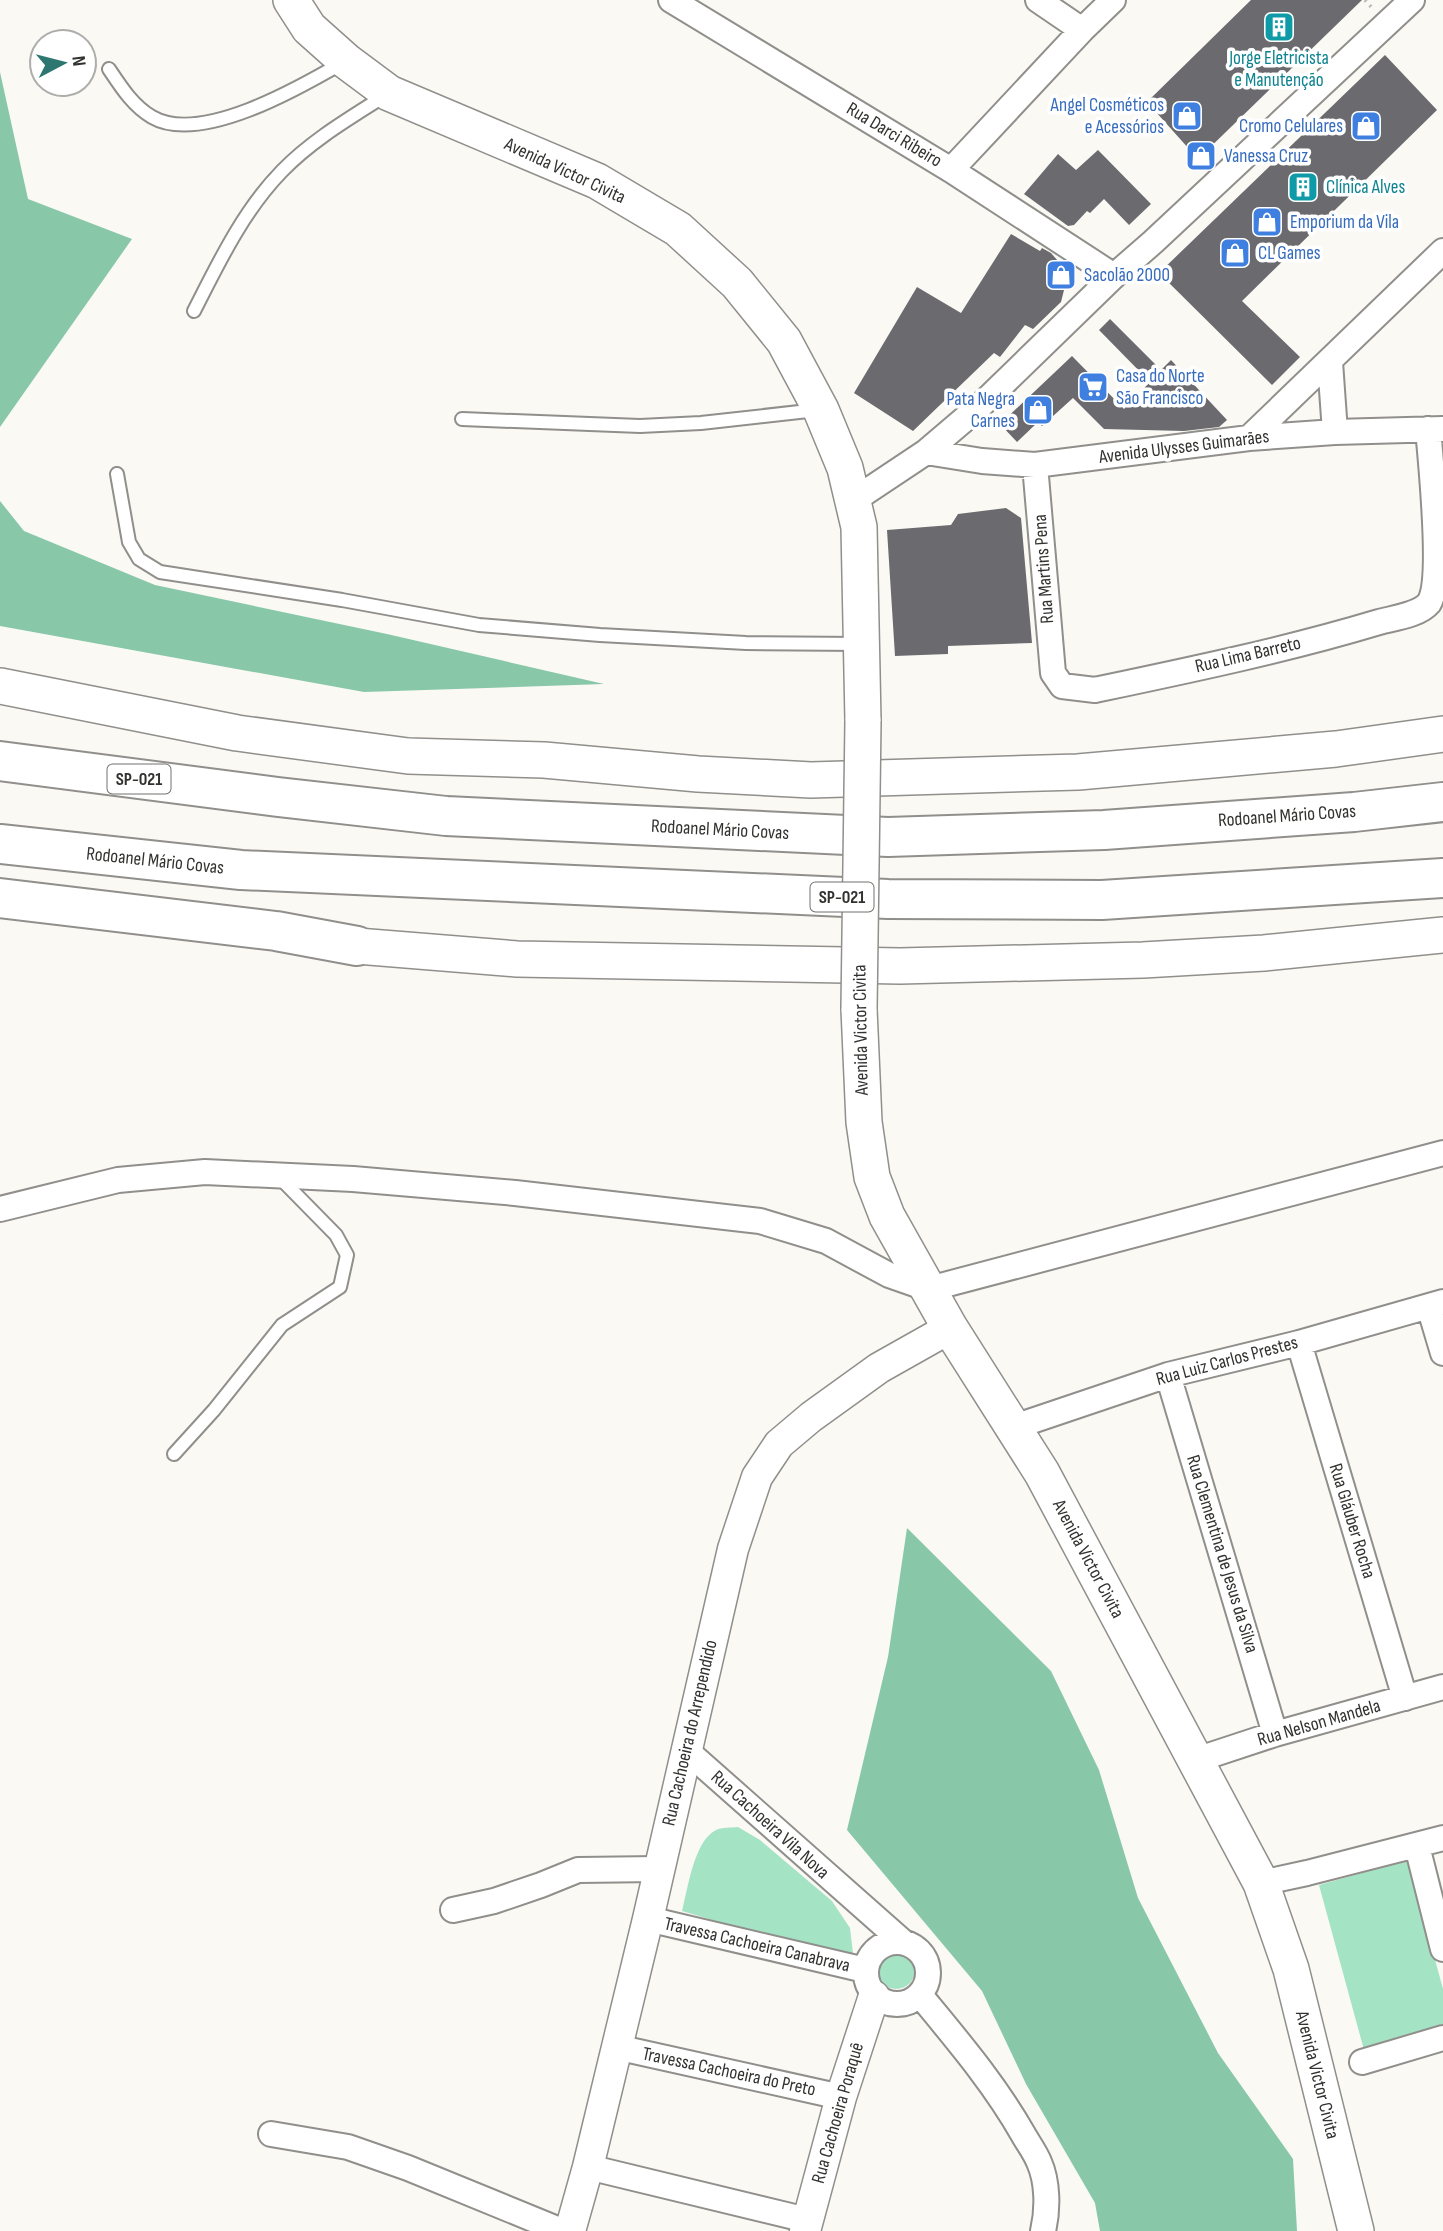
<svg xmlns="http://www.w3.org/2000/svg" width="1443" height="2231" font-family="'Sofia Sans Condensed',sans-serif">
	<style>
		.green { fill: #a5e3c5 }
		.forest { fill: #88c8a9 }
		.building { fill: #6b6b6f }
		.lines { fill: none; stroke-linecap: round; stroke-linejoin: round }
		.service-casing { stroke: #908f8b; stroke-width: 16 }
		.minor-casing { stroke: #908f8b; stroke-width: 28 }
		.tertiary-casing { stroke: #908f8b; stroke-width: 33 }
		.secondary-casing { stroke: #908f8b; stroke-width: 38 }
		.motorway-casing { stroke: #908f8b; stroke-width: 42 }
		.path { stroke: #bbb9b5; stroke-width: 3.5; stroke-dasharray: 2 5; stroke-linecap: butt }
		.service { stroke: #fff; stroke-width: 12 }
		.minor { stroke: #fff; stroke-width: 24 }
		.tertiary { stroke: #fff; stroke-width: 30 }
		.secondary { stroke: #fff; stroke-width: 35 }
		.motorway { stroke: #fff; stroke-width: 38 }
		.secondary-bridge-casing { stroke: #908f8b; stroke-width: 38; stroke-linecap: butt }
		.secondary-bridge { stroke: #fff; stroke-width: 35 }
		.labels { text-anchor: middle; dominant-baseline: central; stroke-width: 7; stroke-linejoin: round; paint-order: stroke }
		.shield { fill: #fff; stroke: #70706e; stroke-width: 2 }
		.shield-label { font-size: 18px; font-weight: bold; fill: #323230 }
		.culture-label { font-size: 19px; fill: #0d838f; stroke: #fff }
		.shop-label { font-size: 19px; fill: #366cbe; stroke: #fff; text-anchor: start }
		.street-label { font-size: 19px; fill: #323230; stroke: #fff }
	</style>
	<rect width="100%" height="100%" fill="#fbf9f4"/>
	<!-- green -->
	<path class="green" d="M738,1827L760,1840L832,1901L850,1928L854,1962L682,1911C688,1888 694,1841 716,1830C722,1827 731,1828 738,1827Z
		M1408,1860L1443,1989V2028L1364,2050L1319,1885Z
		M877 1970a19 19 0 1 1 38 0a19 19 0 1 1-38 0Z"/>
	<!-- forest -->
	<path class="forest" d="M0,72L28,199L132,239L0,427Z
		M0,501L24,531L155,585L387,634L604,684L364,692L0,626Z
		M907,1528L1051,1671L1099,1770L1138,1898L1218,2053L1293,2159L1297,2231H1100L1095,2203L1026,2084L982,1991L847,1830L888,1657Z"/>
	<!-- building -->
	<path class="building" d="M1251,0H1362L1198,159L1147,102Z
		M1385,55L1437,110L1242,301L1300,357L1272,385L1159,273Z
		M1098,150L1151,204L1129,225L1104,199L1090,213L1087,211L1074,225L1068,226L1024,194L1058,154L1076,170Z
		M1011,234L1040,251L1042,248L1051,253L1065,269L1067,278L1061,302L1033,329L1025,325L1000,357L994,353L913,431L854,393L917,287L961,313Z
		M1110,319L1161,370L1171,360L1227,420L1219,427L1184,431L1104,429L1073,398L1042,426L1038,422L1017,442L1000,424L1072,356L1124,409L1150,382L1099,330Z
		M1006,508L1021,518L1032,643L948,646V654L895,656L887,530L951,525L958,514Z"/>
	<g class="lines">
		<!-- service casing -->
		<g class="service-casing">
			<path id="service" d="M109,69C121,87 133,106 152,117C200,145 299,88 342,63
				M194,311C219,262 243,211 282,171C312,140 350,118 386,95
				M462,419L640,426L701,423L817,410
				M117,474L129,542L139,559L160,572L342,600L479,625L600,635L746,643L861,644
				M174,1454L214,1410L282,1325L340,1287L347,1255L336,1235L279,1177"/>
		</g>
		<!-- minor casing -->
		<g class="minor-casing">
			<path id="minor" d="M671,0L951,170L1114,276
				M1038,0L1082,30
				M951,170L1082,30L1113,0
				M1330,362L1335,432
				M1249,438L1443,251
				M926,452L982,461L1035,465L1249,438L1335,432L1443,429
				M1035,465L1053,673L1062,686L1095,690C1190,670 1286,650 1379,622C1394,618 1419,615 1429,603C1443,581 1431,462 1428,429
				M854,500L926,452L980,406L1114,276L1153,242L1412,0
				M0,1209L118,1180L205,1172L353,1179L515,1193L760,1221L826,1241L889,1275L929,1289L1443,1153
				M1429,1306L1443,1353
				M1299,1343L1405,1698
				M1168,1375L1275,1734
				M1014,1427L1168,1375L1299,1343L1443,1302
				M687,1751L903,1942
				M1196,1760L1275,1734L1443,1687
				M1417,1846L1443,1949
				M1261,1883L1307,1873L1443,1838
				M453,1910L494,1901L541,1885L578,1870L658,1869
				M648,1919L865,1970
				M866 1973a31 31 0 1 1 62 0a31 31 0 1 1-62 0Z
				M920,1995C957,2040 994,2083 1023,2134C1028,2143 1035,2152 1039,2162C1048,2182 1048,2210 1043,2231
				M616,2047L841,2097
				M1362,2062L1443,2038
				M271,2134L348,2147L408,2168L562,2231
				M588,2167L807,2220"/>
		</g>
		<!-- tertiary casing -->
		<g class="tertiary-casing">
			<path id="tertiary" d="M570,2231L588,2167L648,1919L733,1549L757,1477L779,1444L811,1417L879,1368L950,1328
				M805,2231L841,2097L874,1996"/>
		</g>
		<!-- secondary casing -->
		<g class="secondary-casing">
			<path id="secondary" d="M291,0L309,28L346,61L389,93L597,181L678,229L737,283L784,341L821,410L845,468L859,527L863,721
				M0,686L237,733L408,756L544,760L698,774L811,780L1078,772L1336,749L1443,734
				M357,946L517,959L900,966L1143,960L1264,953L1443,935
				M859,1009L864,1122L872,1177L887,1216L950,1328L1042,1473L1261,1883L1291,1969L1356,2231"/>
		</g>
		<!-- motorway casing -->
		<g class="motorway-casing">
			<path id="motorway" d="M0,761L278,797L446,816L888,837L1104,830L1354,812L1443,802
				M0,844L241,870L888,899L1102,900L1443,878
				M0,898L276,931L357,946"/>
		</g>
		<!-- path -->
		<path class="path" d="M1365,0L1373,9"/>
		<!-- service -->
		<use href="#service" class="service"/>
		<!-- minor -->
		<use href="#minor" class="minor"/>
		<!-- tertiary -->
		<use href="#tertiary" class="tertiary"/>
		<!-- secondary -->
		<use href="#secondary" class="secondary"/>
		<!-- motorway -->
		<use href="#motorway" class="motorway"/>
		<!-- secondary-bridge casing -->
		<g class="secondary-bridge-casing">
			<path id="secondary-bridge" d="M859,1009L863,721"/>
		</g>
		<!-- secondary-bridge -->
		<use href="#secondary-bridge" class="secondary-bridge"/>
	</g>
	<!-- icons -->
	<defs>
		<g id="building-square" transform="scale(1.575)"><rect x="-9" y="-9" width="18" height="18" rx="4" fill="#0f9aa8" stroke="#fff"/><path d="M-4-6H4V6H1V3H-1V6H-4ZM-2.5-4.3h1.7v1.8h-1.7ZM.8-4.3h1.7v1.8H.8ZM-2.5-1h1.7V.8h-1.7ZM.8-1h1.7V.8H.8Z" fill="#fff"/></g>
		<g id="shop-square" transform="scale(1.575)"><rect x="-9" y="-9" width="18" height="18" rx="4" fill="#3f7fe0" stroke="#fff"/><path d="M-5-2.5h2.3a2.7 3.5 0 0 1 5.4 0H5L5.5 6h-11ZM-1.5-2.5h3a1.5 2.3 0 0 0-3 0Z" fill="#fff"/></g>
		<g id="supermarket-square" transform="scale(1.575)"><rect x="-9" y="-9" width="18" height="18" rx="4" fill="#3f7fe0" stroke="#fff"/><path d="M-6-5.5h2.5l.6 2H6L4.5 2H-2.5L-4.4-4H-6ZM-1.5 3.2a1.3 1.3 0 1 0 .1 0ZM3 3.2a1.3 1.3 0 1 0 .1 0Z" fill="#fff"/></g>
	</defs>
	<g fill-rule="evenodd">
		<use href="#building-square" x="1279" y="27"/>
		<use href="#shop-square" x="1187" y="116"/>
		<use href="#shop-square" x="1366" y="126"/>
		<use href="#shop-square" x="1201" y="156"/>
		<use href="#building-square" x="1303" y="187"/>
		<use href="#shop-square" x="1267" y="222"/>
		<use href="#shop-square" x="1235" y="253"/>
		<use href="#shop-square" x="1061" y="275"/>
		<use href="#supermarket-square" x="1093" y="387"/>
		<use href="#shop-square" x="1038" y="410"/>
	</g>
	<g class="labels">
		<!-- shield labels -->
		<g class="shield">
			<rect x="107.5" y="764.5" width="63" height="29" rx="5"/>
			<rect x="810.5" y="882.5" width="63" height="29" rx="5"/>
		</g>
		<g class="shield-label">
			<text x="139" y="779">SP-021</text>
			<text x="842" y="897">SP-021</text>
		</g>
		<!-- culture labels -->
		<g class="culture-label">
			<text x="1279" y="58">Jorge Eletricista<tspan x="1279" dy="22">e Manutenção</tspan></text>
			<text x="1326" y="187" text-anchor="start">Clínica Alves</text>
		</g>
		<!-- shop labels -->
		<g class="shop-label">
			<text x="1164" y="105" text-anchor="end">Angel Cosméticos<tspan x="1164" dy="22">e Acessórios</tspan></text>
			<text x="1343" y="126" text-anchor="end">Cromo Celulares</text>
			<text x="1224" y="156">Vanessa Cruz</text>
			<text x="1290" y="222">Emporium da Vila</text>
			<text x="1258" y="253">CL Games</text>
			<text x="1084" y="275">Sacolão 2000</text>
			<text x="1116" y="376">Casa do Norte<tspan x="1116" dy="22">São Francisco</tspan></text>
			<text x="1015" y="399" text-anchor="end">Pata Negra<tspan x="1015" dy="22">Carnes</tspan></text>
		</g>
		<!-- street labels -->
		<g class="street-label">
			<text transform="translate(894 135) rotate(31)">Rua Darci Ribeiro</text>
			<text transform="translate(565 171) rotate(25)">Avenida Victor Civita</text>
			<text transform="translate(1184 447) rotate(-7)">Avenida Ulysses Guimarães</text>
			<text transform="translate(1044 569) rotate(-94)">Rua Martins Pena</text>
			<text transform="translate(1248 655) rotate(-13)">Rua Lima Barreto</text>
			<text transform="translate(1287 816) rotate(-4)">Rodoanel Mário Covas</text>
			<text transform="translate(720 830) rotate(3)">Rodoanel Mário Covas</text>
			<text transform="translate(155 861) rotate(6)">Rodoanel Mário Covas</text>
			<text transform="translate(861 1030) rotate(-91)">Avenida Victor Civita</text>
			<text transform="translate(1227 1361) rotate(-15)">Rua Luiz Carlos Prestes</text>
			<text transform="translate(1352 1521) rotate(73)">Rua Gláuber Rocha</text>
			<text transform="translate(1222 1554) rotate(73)">Rua Clementina de Jesus da Silva</text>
			<text transform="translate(1088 1559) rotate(62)">Avenida Victor Civita</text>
			<text transform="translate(1319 1723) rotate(-16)">Rua Nelson Mandela</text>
			<text transform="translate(690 1733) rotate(-77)">Rua Cachoeira do Arrependido</text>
			<text transform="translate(770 1825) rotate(42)">Rua Cachoeira Vila Nova</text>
			<text transform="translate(757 1945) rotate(13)">Travessa Cachoeira Canabrava</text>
			<text transform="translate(729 2072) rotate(12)">Travessa Cachoeira do Preto</text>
			<text transform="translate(1317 2075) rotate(76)">Avenida Victor Civita</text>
			<text transform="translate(838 2113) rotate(-74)">Rua Cachoeira Poraquê</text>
		</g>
	</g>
	<!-- north arrow -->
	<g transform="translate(63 63) rotate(83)"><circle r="33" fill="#ffffff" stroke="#adadac" stroke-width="2"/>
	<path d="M0-5L12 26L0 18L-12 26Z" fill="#2e7670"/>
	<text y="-10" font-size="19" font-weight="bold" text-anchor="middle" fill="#323230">N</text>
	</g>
</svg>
